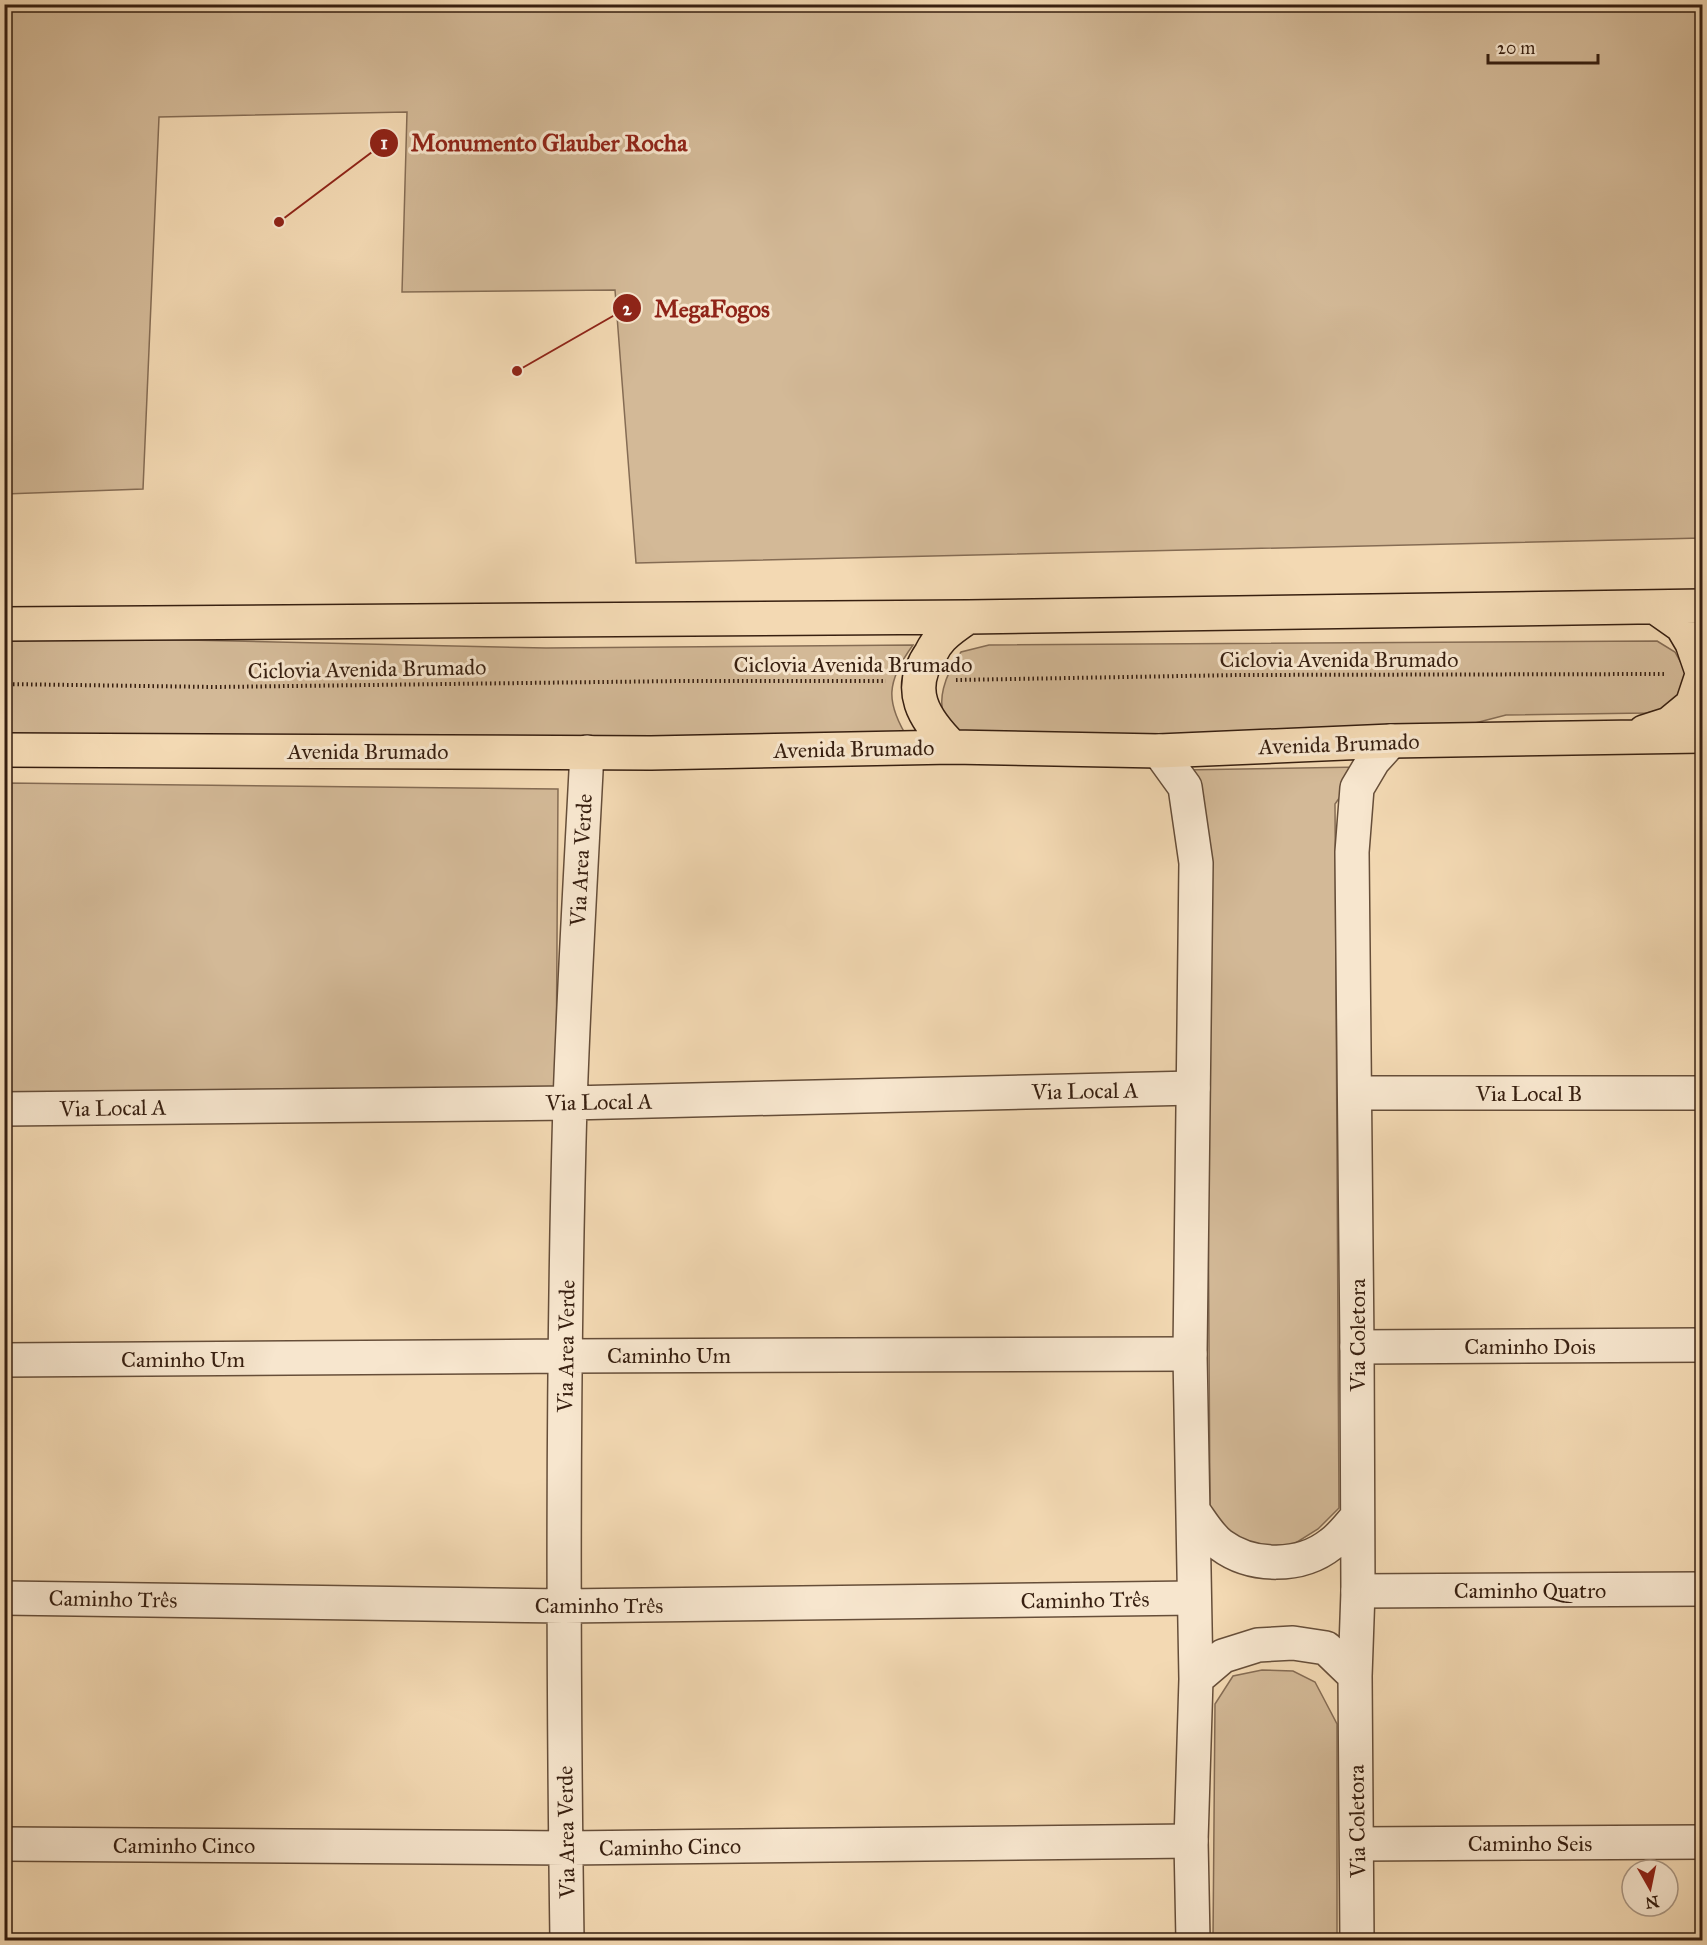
<svg xmlns="http://www.w3.org/2000/svg" width="1707" height="1945" font-family="'IM FELL Great Primer',serif">
	<style>
		.green { fill: #d3b997; stroke: #856c54; stroke-width: 1.5 }
		.lines { fill: none; stroke-linecap: round; stroke-linejoin: round }
		.minor-casing { stroke: #664e39; stroke-width: 36 }
		.tertiary-casing { stroke: #664e39; stroke-width: 36 }
		.primary-casing { stroke: #371f10; stroke-width: 36 }
		.path { stroke: #371f10; stroke-width: 4; stroke-dasharray: 1.5 3; stroke-linecap: butt }
		.minor { stroke: #f7e6ce; stroke-width: 33 }
		.tertiary { stroke: #f7e6ce; stroke-width: 33 }
		.primary { stroke: #f3d9b3; stroke-width: 33 }
		.labels { text-anchor: middle; dominant-baseline: central; stroke-width: 6; stroke-linejoin: round; paint-order: stroke }
		.street-label { font-size: 22px; fill: #371f10; stroke: #f7e6ce }
		.leader { fill: none; stroke: #8f2418; stroke-width: 2 }
		.callout-dot { fill: #8f2418; stroke: #f7e6ce; stroke-width: 2 }
		.mark-label { font-size: 18px; text-anchor: middle; font-weight: bold; fill: #fff }
		.callout-label { font-size: 24px; text-anchor: middle; font-weight: bold; fill: #8f2418; stroke: #f7e6ce; stroke-width: 6; stroke-linejoin: round; paint-order: stroke }
	</style>
	<rect width="100%" height="100%" fill="#f3d9b3"/>
	<filter id="stains"><feTurbulence type="fractalNoise" baseFrequency=".00333" numOctaves="4"/><feColorMatrix values="0 0 0 0 .2 0 0 0 0 .09 0 0 0 0 .02 0 0 0 .5 -.17"/></filter>
	<radialGradient id="worn" r=".72"><stop offset=".6" stop-color="#630" stop-opacity="0"/><stop offset="1" stop-color="#630" stop-opacity=".3"/></radialGradient>
	<!-- green -->
	<path class="green" d="M4,5H1702V538L636,563L615,290L402,292L407,112L159,117L143,489L5,494Z
		M4,636L546,648L913,645C886,682 885,702 909,740L5,743Z
		M1657,641L1675,652L1687,674L1673,706L1647,713L1506,715L1452,729L975,739C968,735 955,731 950,726C932,704 947,672 961,652L989,645Z
		M1361,767L1335,804L1339,1508L1318,1529L1294,1544L1259,1547L1230,1536L1210,1512L1206,834L1181,770Z
		M5,783L558,789L556,1093L5,1096Z
		M1262,1670L1293,1671L1315,1682L1337,1724V1940H1213L1215,1704L1233,1676Z"/>
	<g class="lines">
		<!-- minor casing -->
		<g class="minor-casing">
			<path id="minor" d="M1355,1093H1702
				M4,1109L570,1103L1193,1088
				M1357,1347L1702,1345
				M4,1360L565,1356L1190,1354
				M1358,1591L1702,1589
				M4,1598L564,1606L1194,1598
				M4,1844L566,1848L1191,1841
				M1357,1844L1702,1842
				M567,1940C563,1662 562,1383 570,1104C574,987 581,869 587,752"/>
		</g>
		<!-- tertiary casing -->
		<g class="tertiary-casing">
			<path id="tertiary" d="M1159,751L1185,787L1196,863L1190,1354L1196,1679L1191,1841L1193,1940
				M1194,1512C1202,1523 1210,1537 1221,1545C1252,1568 1301,1568 1331,1544C1341,1537 1349,1526 1357,1517
				M1196,1679L1223,1656L1258,1645L1293,1643L1326,1648L1355,1676
				M1357,1940L1355,1676L1358,1591L1357,1347L1352,852L1357,788L1373,761L1391,741"/>
		</g>
		<!-- primary casing -->
		<g class="primary-casing">
			<path id="primary" d="M1655,607L1682,626L1692,643L1702,672
				M4,624L968,617L1702,606
				M1644,732L1669,724L1692,705L1702,675
				M952,747C924,719 905,690 931,653C934,647 938,641 942,637C949,630 959,623 968,617
				M4,750L651,753L952,747L1159,751L1391,741L1702,736"/>
		</g>
		<!-- path -->
		<path class="path" d="M956,680L1239,675L1666,674
			M4,684L215,687L680,681H886"/>
		<!-- minor -->
		<use href="#minor" class="minor"/>
		<!-- tertiary -->
		<use href="#tertiary" class="tertiary"/>
		<!-- primary -->
		<use href="#primary" class="primary"/>
	</g>
	<g class="labels">
		<!-- street labels -->
		<g class="street-label">
			<text x="1339" y="659">Ciclovia Avenida Brumado</text>
			<text x="853" y="664">Ciclovia Avenida Brumado</text>
			<text transform="translate(367 669) rotate(-1)">Ciclovia Avenida Brumado</text>
			<text transform="translate(1339 744) rotate(-2)">Avenida Brumado</text>
			<text transform="translate(854 749) rotate(-1)">Avenida Brumado</text>
			<text x="368" y="751">Avenida Brumado</text>
			<text transform="translate(581 860) rotate(-87)">Via Area Verde</text>
			<text transform="translate(1085 1091) rotate(-1)">Via Local A</text>
			<text x="1529" y="1093">Via Local B</text>
			<text transform="translate(599 1102) rotate(-1)">Via Local A</text>
			<text transform="translate(113 1108) rotate(-1)">Via Local A</text>
			<text transform="translate(1357 1335) rotate(-90)">Via Coletora</text>
			<text transform="translate(566 1346) rotate(-89)">Via Area Verde</text>
			<text x="1530" y="1346">Caminho Dois</text>
			<text x="669" y="1355">Caminho Um</text>
			<text x="183" y="1359">Caminho Um</text>
			<text x="1530" y="1590">Caminho Quatro</text>
			<text transform="translate(113 1599) rotate(1)">Caminho Três</text>
			<text transform="translate(1085 1600) rotate(-1)">Caminho Três</text>
			<text x="599" y="1605">Caminho Três</text>
			<text transform="translate(1357 1821) rotate(-91)">Via Coletora</text>
			<text transform="translate(566 1832) rotate(-91)">Via Area Verde</text>
			<text x="1530" y="1843">Caminho Seis</text>
			<text x="184" y="1845">Caminho Cinco</text>
			<text transform="translate(670 1847) rotate(-1)">Caminho Cinco</text>
		</g>
	</g>
	<!-- callouts -->
	<path class="leader" d="M279 222L384 143M517 371L627 308"/>
	<g class="callout-dot">
		<circle cx="279" cy="222" r="6"/>
		<circle cx="517" cy="371" r="6"/>
		<circle cx="384" cy="143" r="15"/>
		<circle cx="627" cy="308" r="15"/>
	</g>
	<g class="mark-label">
		<text x="384" y="149">1</text>
		<text x="627" y="315">2</text>
	</g>
	<g class="callout-label">
		<text x="549" y="151">Monumento Glauber Rocha</text>
		<text x="712" y="317">MegaFogos</text>
	</g>
	<!-- margin -->
	<rect width="1707" height="1945" fill="none" stroke="#f3d9b3" stroke-width="24"/>
	<rect x="6" y="6" width="1695" height="1933" fill="none" stroke="#371f10" stroke-width="3"/>
	<rect x="12" y="12" width="1683" height="1921" fill="none" stroke="#371f10" stroke-width="1.5"/>
	<!-- north arrow -->
	<g transform="translate(1650 1888) rotate(171)"><circle r="28" fill="#f7e6ce" stroke="#aa9682" stroke-width="1.5"/>
	<path d="M0-4.5L10 22L0 15L-10 22Z" fill="#8f2418"/>
	<text y="-9" font-size="16" font-weight="bold" text-anchor="middle" fill="#371f10">N</text>
	</g>
	<!-- scale -->
	<path d="M1488 54v9h110v-9" fill="none" stroke="#371f10" stroke-width="3"/>
	<text x="1497" y="54" font-size="18" fill="#371f10" stroke="#f7e6ce" stroke-width="4.5" paint-order="stroke">20 m</text>
	<rect width="100%" height="100%" filter="url(#stains)"/>
	<rect width="100%" height="100%" fill="url(#worn)"/>
</svg>
